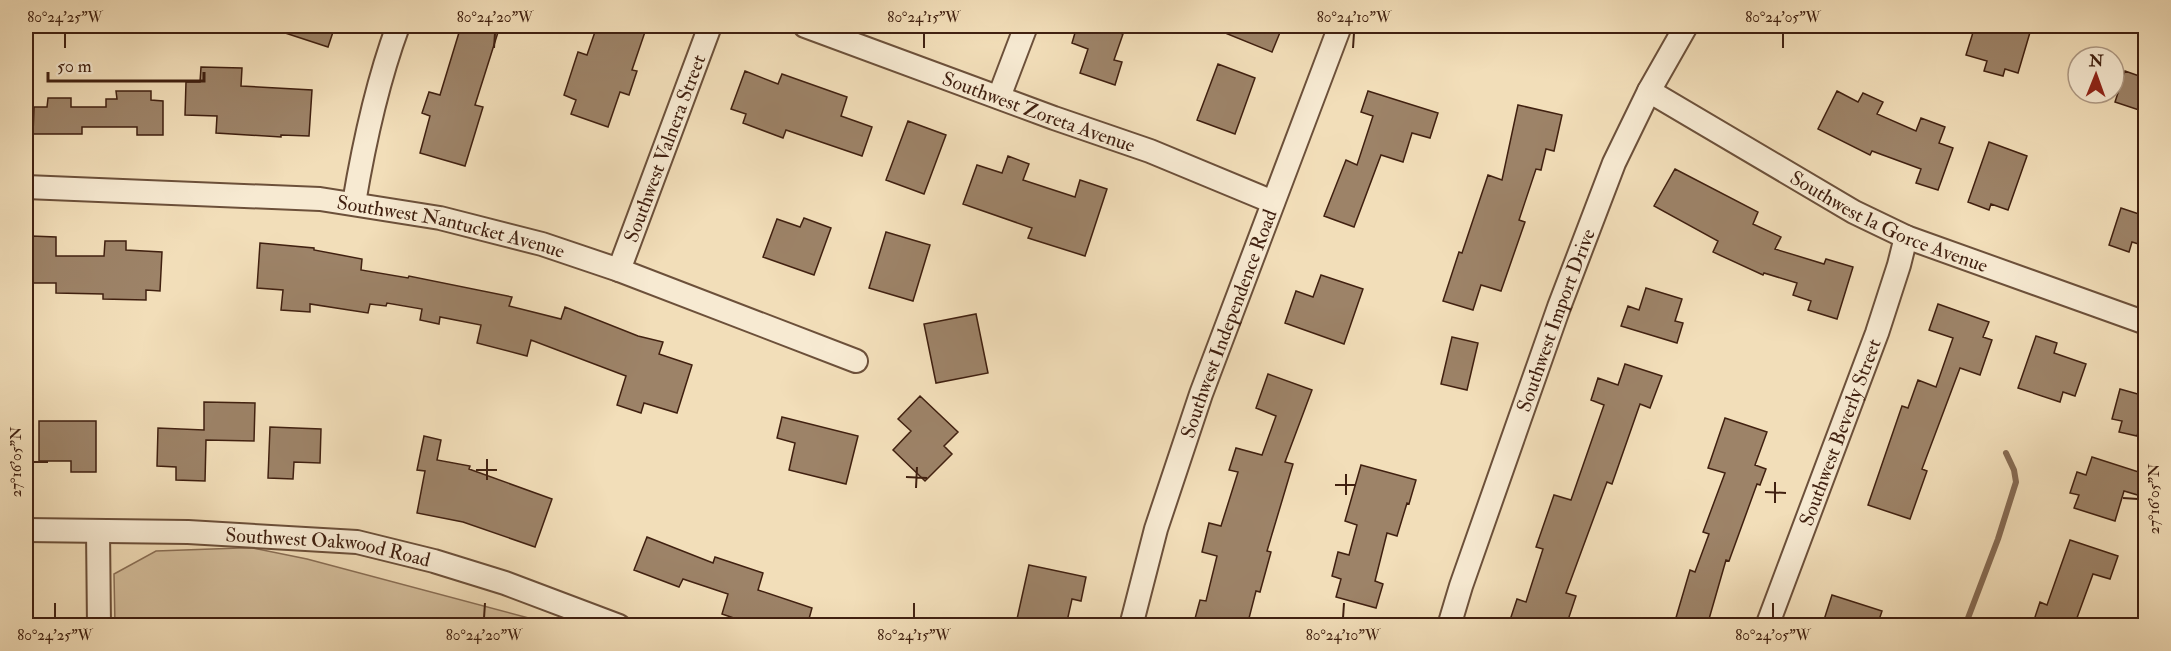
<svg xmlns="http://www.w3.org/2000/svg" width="2171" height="651" font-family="'IM FELL Double Pica',serif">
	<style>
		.green { fill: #d4be9c; stroke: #8a6f56; stroke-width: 1.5 }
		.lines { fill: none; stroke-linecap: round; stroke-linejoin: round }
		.stream { stroke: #866b53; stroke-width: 6 }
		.building { fill: #9d8368; stroke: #402010; stroke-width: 1.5 }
		.minor-casing { stroke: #6c503a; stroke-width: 26 }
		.minor { stroke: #f7ead2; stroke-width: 22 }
		.ticks { fill: none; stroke: #402010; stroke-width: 2 }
		.labels { text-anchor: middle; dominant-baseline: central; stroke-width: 6; stroke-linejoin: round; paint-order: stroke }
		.street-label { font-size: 20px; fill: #402010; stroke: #f7ead2 }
		.neatline { fill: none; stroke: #402010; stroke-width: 2 }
		.ticks-label { font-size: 15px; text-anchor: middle; fill: #402010 }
	</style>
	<rect width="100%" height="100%" fill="#f2deb9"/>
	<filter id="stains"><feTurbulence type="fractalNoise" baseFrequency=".00333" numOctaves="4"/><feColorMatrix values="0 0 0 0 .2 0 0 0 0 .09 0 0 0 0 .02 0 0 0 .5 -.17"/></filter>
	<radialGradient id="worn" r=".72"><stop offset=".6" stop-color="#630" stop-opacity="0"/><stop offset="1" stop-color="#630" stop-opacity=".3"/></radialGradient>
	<!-- green -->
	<path class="green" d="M240,548H253L307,559L555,625H115L114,574L156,551Z"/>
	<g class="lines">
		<!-- stream -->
		<path class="stream" d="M1965,626L1998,539L2016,482L2014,470L2006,453"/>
	</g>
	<!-- building -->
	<path class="building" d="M274,26H335L328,47L273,29Z
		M461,26H500L475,105L483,107L465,166L420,153L430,116L422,113L429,92L440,95Z
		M597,26H647L632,70L637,71L629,95L620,92L608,127L571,114L576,100L564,95L578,52L587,55Z
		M1077,26H1098L1123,34L1114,60L1122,62L1115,85L1080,73L1088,49L1072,43Z
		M1208,26H1271L1281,30L1272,52Z
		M1975,26H2019L2031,29L2018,73L2005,69L2003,76L1984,71L1987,61L1966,55Z
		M1218,64L1255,78L1235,134L1197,120Z
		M201,67L242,68L241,86L312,90L309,136L281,135V137L216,133L217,116L185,115L186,82H200Z
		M745,71L778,84L782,74L847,97L841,116L872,127L862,156L786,130L783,138L743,123L746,114L731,109Z
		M2125,71L2145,78V112L2115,102Z
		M116,91H151V100L163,101V135H137V127H82V134H33L34,107H47L48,98H71V107H106V99H117Z
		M1368,91L1438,113L1430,138L1412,133L1403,162L1381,155L1354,227L1324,216L1346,160L1357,165L1373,116L1361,112Z
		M1837,91L1858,102L1863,93L1883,102L1877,114L1916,131L1921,118L1945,127L1939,143L1953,148L1938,190L1916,183L1921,169L1872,151L1870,155L1818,129Z
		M1518,105L1562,115L1554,151L1546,149L1541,170L1536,169L1519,220L1525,222L1501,291L1481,285L1473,310L1443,301L1459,252L1462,253L1488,175L1502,180Z
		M908,121L946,135L924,194L886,180Z
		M1989,142L2027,156L2008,210L1991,204L1989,210L1968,202Z
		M1008,156L1029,164L1023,180L1075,197L1080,180L1107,189L1085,256L1028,238L1032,228L963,204L977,165L1002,173Z
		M1675,169L1758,212L1753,224L1781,237L1775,249L1824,264L1826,259L1853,267L1837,319L1808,310L1811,301L1793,295L1797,283L1764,273L1763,275L1713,252L1718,241L1654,206Z
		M2121,208L2145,216V246L2132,242L2129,252L2109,245Z
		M804,218L831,228L814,275L763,257L777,219L800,227Z
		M886,232L930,245L913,301L869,288Z
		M31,236L56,237V256H104L105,241H126V250L162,252L160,291L146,290V300L103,299V294L56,293V283H30Z
		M260,243L314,248V250L362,259L361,270L408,278L409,276L512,297L509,306L561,319L565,307L638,336L663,342L659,354L692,365L677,413L644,403L641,413L617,405L626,376L531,340L527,356L477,343L481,325L440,317L439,324L420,320L422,309L387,303L386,306L370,304L368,313L310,304V312L281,310L283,290L257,288Z
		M1321,275L1363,289L1344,344L1285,323L1296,291L1313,297Z
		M1646,288L1682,299L1675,321L1683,323L1677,343L1621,326L1628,306L1639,310Z
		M1938,304L1989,322L1983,337L1992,340L1980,375L1960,368L1922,469L1927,471L1910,519L1868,505L1902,406L1908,408L1918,380L1936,387L1953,338L1929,330Z
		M976,314L988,373L936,383L924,324Z
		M2036,336L2057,343L2054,353L2086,364L2075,396L2063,392L2060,402L2018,388Z
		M1452,337L1478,343L1467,390L1441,384Z
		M1625,364L1662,376L1650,408L1640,404L1612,484L1607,482L1566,593L1576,596L1566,626H1527L1510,620L1517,599L1526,602L1543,549L1536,547L1554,495L1571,500L1604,405L1591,400L1598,378L1618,385Z
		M1268,374L1312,390L1285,462L1293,464L1267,551L1271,552L1260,592L1256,591L1247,626H1193L1200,600L1206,601L1217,556L1202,552L1209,523L1221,526L1238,472L1229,470L1236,448L1262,455L1276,416L1256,408Z
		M2120,389L2145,396V431L2139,429L2137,436L2119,432L2122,421L2112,419Z
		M920,396L958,432L944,446L952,454L925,481L893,450L911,431L898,419Z
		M204,402L255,403L254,441L206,440L205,481L176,480V467L157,466L158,428L204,430Z
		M782,417L858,436L846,484L789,470L795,443L777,438Z
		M1725,418L1767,432L1755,465L1766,469L1760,485L1757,484L1729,561L1726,560L1707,626H1691L1675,621L1690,570L1695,572L1709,534L1703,532L1725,473L1708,468Z
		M39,421H96V472H71V461H39Z
		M270,427L321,429L320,463L294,462L293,479L268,478Z
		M424,436L441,440L437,460L470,466L469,469L552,499L535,547L463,522L417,513L425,471L417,470Z
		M2092,457L2145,474V483L2141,496L2124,491L2115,521L2074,508L2079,495L2070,493L2077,472L2086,475Z
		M1361,465L1416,480L1409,504L1407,503L1397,536L1387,533L1375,581L1383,584L1376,608L1336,597L1341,579L1332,576L1338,552L1349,555L1357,525L1345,521Z
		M647,537L713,563L715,557L763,573L758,590L812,608L807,626H757L722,614L728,594L683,579L679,587L634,570Z
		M2070,540L2118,556L2110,579L2093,574L2074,626H2032L2040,602L2047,605Z
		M1029,565L1086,577L1081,601L1072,599L1066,626H1048L1017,619Z
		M1832,595L1882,611L1877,626H1822Z"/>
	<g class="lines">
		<!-- minor casing -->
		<g class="minor-casing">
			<g id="minor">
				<path id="s1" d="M805,26L1054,118L1150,151L1273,202"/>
				<path id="s2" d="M1649,91L1854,212L1906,237L2146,323"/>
				<path d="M999,97L1026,26"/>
				<path id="s3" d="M26,187L320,199L440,218L542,244L619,270L856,361"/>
				<path d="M354,203C364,143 377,83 398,26"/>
				<path id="s4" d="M619,270L710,26"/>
				<path id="s5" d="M26,530L188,532L357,542L434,561L505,583L619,626"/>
				<path d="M98,531L99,626"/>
				<path id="s6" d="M1131,626L1156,529L1201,394L1340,26"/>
				<path id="s7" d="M1449,626L1461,586L1559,307L1614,163L1649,91L1686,26"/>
				<path id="s8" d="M1767,626L1877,333L1899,265L1906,237"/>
			</g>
		</g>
		<!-- minor -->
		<use href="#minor" class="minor"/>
	</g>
	<!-- ticks -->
	<path class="ticks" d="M65,48V33M494,48L495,33M924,48V33M1353,48L1354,33M1783,48V33M33,462H48M476,470H497M906,477L927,478M487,480V459M1335,485H1356M916,488L917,467M1765,492L1786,493M1346,495V474M2123,498L2138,499M1775,503V482M55,618V603M484,618L485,603M914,618V603M1343,618L1344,603M1773,618V603"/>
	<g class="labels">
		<!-- street labels -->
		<g class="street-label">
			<text stroke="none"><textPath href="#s1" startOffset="249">Southwest Zoreta Avenue</textPath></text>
			<text stroke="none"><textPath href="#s4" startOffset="130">Southwest Valnera Street</textPath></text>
			<text stroke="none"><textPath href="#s2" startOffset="274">Southwest la Gorce Avenue</textPath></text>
			<text stroke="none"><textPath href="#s3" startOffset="428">Southwest Nantucket Avenue</textPath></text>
			<text stroke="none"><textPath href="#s7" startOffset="324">Southwest Import Drive</textPath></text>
			<text stroke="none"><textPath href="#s6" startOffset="318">Southwest Independence Road</textPath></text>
			<text stroke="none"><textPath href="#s8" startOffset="207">Southwest Beverly Street</textPath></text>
			<text stroke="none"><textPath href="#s5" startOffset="303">Southwest Oakwood Road</textPath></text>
		</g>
	</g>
	<!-- margin -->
	<rect width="2171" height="651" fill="none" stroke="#f2deb9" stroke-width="66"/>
	<!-- north arrow -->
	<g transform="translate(2096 75) rotate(1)"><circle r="28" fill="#f7ead2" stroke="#ae9984" stroke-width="1.5"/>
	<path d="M0-4.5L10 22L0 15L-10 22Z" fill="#8f2418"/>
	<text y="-9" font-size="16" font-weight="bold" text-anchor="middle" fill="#402010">N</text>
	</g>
	<!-- scale -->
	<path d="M48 72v9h156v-9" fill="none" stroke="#402010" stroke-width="3"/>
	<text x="57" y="72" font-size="18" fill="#402010" stroke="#f7ead2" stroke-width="4.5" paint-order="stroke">50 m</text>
	<rect x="33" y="33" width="2105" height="585" class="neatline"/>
	<g class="ticks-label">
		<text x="65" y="22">80°24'25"W</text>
		<text x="495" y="22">80°24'20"W</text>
		<text x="924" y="22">80°24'15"W</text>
		<text x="1354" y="22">80°24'10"W</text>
		<text x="1783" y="22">80°24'05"W</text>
		<text transform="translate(16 462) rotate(-90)" y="5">27°16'05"N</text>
		<text transform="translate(2154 499) rotate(-90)" y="5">27°16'05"N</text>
		<text x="55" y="640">80°24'25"W</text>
		<text x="484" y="640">80°24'20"W</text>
		<text x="914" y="640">80°24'15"W</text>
		<text x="1343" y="640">80°24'10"W</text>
		<text x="1773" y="640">80°24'05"W</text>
	</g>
	<rect width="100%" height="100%" filter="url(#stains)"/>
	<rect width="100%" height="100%" fill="url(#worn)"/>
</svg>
